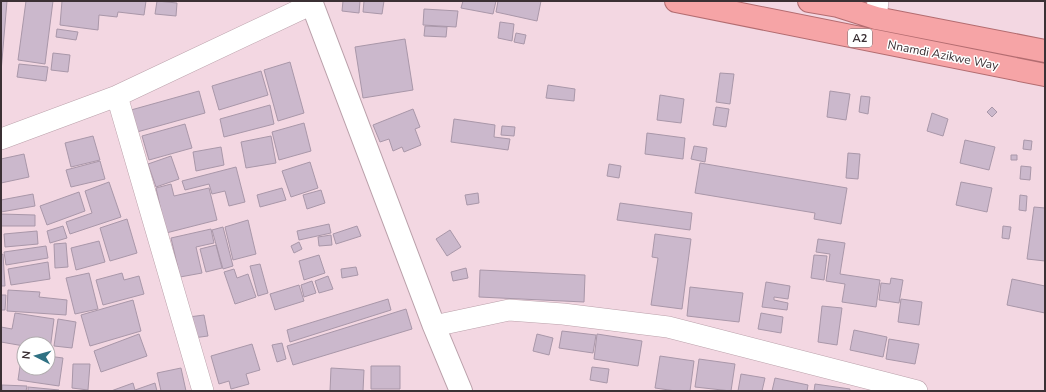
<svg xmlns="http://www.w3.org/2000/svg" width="1046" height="392" font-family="'Nunito Sans',sans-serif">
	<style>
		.building { fill: #cbb8cc; stroke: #a997a9 }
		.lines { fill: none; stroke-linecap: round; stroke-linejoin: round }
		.minor-casing { stroke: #baa0aa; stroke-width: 22 }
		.tertiary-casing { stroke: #baa0aa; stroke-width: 24 }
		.trunk-casing { stroke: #b36c70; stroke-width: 24 }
		.minor { stroke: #fff; stroke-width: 21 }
		.tertiary { stroke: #fff; stroke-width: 22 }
		.trunk { stroke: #f6a4a6; stroke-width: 22 }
		.labels { text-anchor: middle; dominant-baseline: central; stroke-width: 3; stroke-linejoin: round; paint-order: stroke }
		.shield { fill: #fff; stroke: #766e71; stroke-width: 1 }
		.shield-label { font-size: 11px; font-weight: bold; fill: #3b3034 }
		.street-label { font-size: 12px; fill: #3b3034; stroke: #fff }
	</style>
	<rect width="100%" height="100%" fill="#f3d7e2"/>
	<!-- building -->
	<path class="building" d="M1,1H7L1,72Z
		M26,1H53L45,64L18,60Z
		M62,1H146L144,15L118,12L117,17L99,15L98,30L60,25Z
		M157,1L177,3L176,16L155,14Z
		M343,1H360L359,13L342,11Z
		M364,1H384L382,14L363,12Z
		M463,1H496L493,14L461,8Z
		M498,1H541L537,21L496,12Z
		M424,9L458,11L456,27L423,25Z
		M500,22L514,24L512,41L498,38Z
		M425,26L447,27L446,37L424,36Z
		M57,29L78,32L76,40L56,37Z
		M516,33L526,35L524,44L514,42Z
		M405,39L413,90L363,98L355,47Z
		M53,53L70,55L68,72L51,70Z
		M290,62L304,113L278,121L264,70Z
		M19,64L48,67L46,81L17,77Z
		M261,71L268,95L219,110L212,86Z
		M720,73L734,74L730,104L716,102Z
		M548,85L575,89L574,101L546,98Z
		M199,91L205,113L137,132L131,110Z
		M830,91L850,94L846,120L827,117Z
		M660,95L684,99L681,123L657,120Z
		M861,96L870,97L868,114L859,112Z
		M270,105L274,124L224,137L220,119Z
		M716,107L729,109L726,127L713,125Z
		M992,107L997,112L992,117L987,112Z
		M413,109L420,127L415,129L421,145L404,152L402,147L393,151L389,139L380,142L373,125Z
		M932,113L948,119L943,136L927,131Z
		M454,119L495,125L494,137L510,139L508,150L451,142Z
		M304,123L311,151L279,160L272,132Z
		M185,124L192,148L149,160L142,136Z
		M502,126L515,127L514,136L501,135Z
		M647,133L685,138L683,159L645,154Z
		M93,136L100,160L71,167L65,143Z
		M271,136L276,163L246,168L241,142Z
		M965,140L995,147L989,170L960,163Z
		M1024,140L1032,141L1031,150L1023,149Z
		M694,146L707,148L705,162L691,159Z
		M221,147L224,165L196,171L193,152Z
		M848,153L860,154L858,179L846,178Z
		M24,154L29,177L1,183V159Z
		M1011,155H1017V160H1011Z
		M171,156L179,179L156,187L148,164Z
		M100,161L105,179L71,187L66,170Z
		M310,162L318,188L291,197L282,171Z
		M700,163L847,188L841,224L814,219L815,213L695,193Z
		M609,164L621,166L619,178L607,176Z
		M1021,166L1031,167L1030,180L1020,179Z
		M236,167L245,202L229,206L225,191L212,194L209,184L185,190L182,181Z
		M109,182L121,217L70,234L66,222L92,213L85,191Z
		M961,182L992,188L987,212L956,205Z
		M171,184L174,196L209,188L217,220L166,233L156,188Z
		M282,188L286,200L260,207L257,195Z
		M321,190L325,203L307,209L303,195Z
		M79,192L85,211L47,225L40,206Z
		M478,193L479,203L467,205L465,195Z
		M33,194L35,206L1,212V200Z
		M1020,195L1027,196L1026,211L1019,210Z
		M620,203L692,213L690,230L617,220Z
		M1034,207L1045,208V261L1027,259Z
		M1,214L35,215V226H1Z
		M127,219L137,253L110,261L100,228Z
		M248,220L256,254L233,260L225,227Z
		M329,224L331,233L299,240L297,231Z
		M63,226L67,238L50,243L47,231Z
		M357,226L361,236L336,244L333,234Z
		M1003,226L1011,227L1009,239L1002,238Z
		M223,227L233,266L223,269L212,230Z
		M211,229L214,243L196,247L202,273L180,277L171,238Z
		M450,230L461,247L447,256L436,239Z
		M37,231L38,244L5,247L4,234Z
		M655,234L691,239L682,309L651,305L658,258L652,257Z
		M331,235L332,245L319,246L318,237Z
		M818,239L845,243L840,274L880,280L876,307L842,302L845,284L826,281L830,254L816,252Z
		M99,241L105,262L76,270L71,248Z
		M299,242L302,249L294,253L291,246Z
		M66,243L68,267L55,268L54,244Z
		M216,245L222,268L206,272L200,249Z
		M46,246L48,258L6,265L4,252Z
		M3,254L5,286H1V255Z
		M319,255L325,273L304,280L299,261Z
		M814,255L827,256L824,280L811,278Z
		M48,262L50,279L11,285L8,269Z
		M260,264L268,293L258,296L250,266Z
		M356,267L358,275L342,278L341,269Z
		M466,268L468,278L453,281L451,272Z
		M234,269L237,278L248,274L256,297L235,304L224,272Z
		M480,270L585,275L584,302L479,297Z
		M89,273L98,309L75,314L66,278Z
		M122,273L124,280L139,276L144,294L103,305L96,280Z
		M328,276L333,289L319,293L315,281Z
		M891,278L903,280L899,303L879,300L881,283L890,284Z
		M1012,279L1045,286V313L1007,305Z
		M312,281L316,293L304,297L301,285Z
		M766,282L790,286L788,299L774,297V300L788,303L787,310L762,307Z
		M299,285L304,301L275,310L270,294Z
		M690,287L743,293L739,322L687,316Z
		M8,290L40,292L39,297L67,300L66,315L7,311Z
		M1,295H6L5,310H1Z
		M388,299L391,310L290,342L287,330Z
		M901,299L922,302L919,325L898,322Z
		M133,300L141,331L90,346L81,315Z
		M822,306L842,308L837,345L818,342Z
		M406,309L412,329L293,365L287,346Z
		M15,313L54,319L50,350L48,349V344H24V346L1,342V327L12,329Z
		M761,313L783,317L781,333L758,329Z
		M204,315L208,336L193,338L189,317Z
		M58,319L76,322L72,348L54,346Z
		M854,330L887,337L883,357L850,350Z
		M562,331L596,335L593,353L559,348Z
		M139,334L147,356L101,372L94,351Z
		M537,334L553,338L549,355L533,351Z
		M597,334L642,341L638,366L594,359Z
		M889,339L919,344L915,364L886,359Z
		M282,343L286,359L277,362L272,345Z
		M252,344L260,370L246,374L249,384L231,389L229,381L219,384L211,356Z
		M22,352L24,353V368H48V356L63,358L59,386L18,380Z
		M660,356L694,361L690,391H676L655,388Z
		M699,359L735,364L731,391L695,387Z
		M73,364H90L88,390L72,388Z
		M371,366H400V389H371Z
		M592,367L609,369L607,383L590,380Z
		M181,368L186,391H161L157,373Z
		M331,368L364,370L363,391H330Z
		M741,374L765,378L762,391H738Z
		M775,378L808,385L807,391H772Z
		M133,383L135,390L155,383L157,391H111Z
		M815,384L850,389V391H814Z
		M2,385L27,386L26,391H2Z
		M28,387L59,390V391H28Z"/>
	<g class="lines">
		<!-- minor casing -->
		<g class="minor-casing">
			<path id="minor" d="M876,18L878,1
				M117,96L203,391
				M1,139L117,96L312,4
				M434,326L509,310L563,314L668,327L917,391"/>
		</g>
		<!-- tertiary casing -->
		<g class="tertiary-casing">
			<path id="tertiary" d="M311,1L434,326L461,391"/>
		</g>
		<!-- trunk casing -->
		<g class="trunk-casing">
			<path id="trunk" d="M676,1L1045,75
				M809,1L838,6L876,18L1045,51"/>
		</g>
		<!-- minor -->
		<use href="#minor" class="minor"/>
		<!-- tertiary -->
		<use href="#tertiary" class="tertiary"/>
		<!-- trunk -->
		<use href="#trunk" class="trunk"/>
	</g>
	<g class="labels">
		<!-- shield labels -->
		<rect class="shield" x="848" y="29" width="24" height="18" rx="3"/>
		<g class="shield-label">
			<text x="860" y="38">A2</text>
		</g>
		<!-- street labels -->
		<g class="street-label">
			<text transform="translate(943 55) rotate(11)">Nnamdi Azikwe Way</text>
		</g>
	</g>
	<!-- border -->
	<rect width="1046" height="392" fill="none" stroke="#3b3034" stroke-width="4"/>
	<!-- north arrow -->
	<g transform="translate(36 356) rotate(276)"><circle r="19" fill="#ffffff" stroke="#b1acae"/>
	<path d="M0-3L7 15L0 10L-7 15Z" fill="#2f7183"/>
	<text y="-6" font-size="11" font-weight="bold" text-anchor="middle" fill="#3b3034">N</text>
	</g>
</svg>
